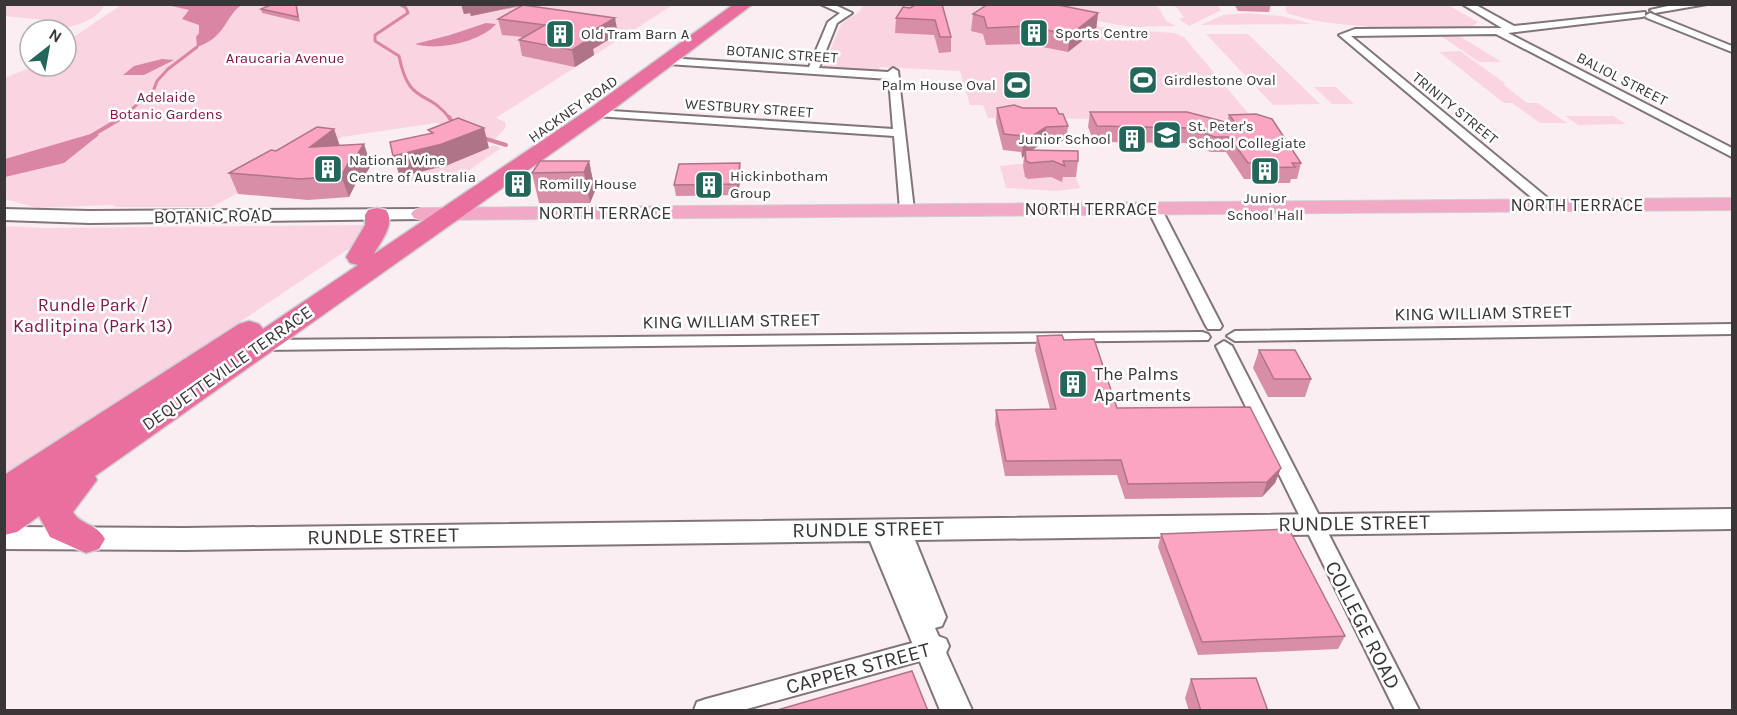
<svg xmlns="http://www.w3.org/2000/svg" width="1737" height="715" font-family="Karla,sans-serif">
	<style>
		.green { fill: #fad5e1 }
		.water { fill: #d985a3 }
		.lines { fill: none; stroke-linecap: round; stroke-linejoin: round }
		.stream-far1 { stroke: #d985a3; stroke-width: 3 }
		.stream { stroke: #d985a3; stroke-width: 4 }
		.street-casing { stroke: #807578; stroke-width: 4 }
		.secondary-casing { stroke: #807578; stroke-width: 4 }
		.primary-casing { stroke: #d0cfcf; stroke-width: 2 }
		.highway-casing { stroke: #d0cfcf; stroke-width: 3 }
		.street { fill: #fff; fill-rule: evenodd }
		.secondary { fill: #fff; fill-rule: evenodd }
		.primary { fill: #f1a9c5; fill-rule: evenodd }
		.highway { fill: #e86f9e; fill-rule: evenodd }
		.wall { fill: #d98ea8 }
		.shaded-wall { fill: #b07488 }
		.building { fill: #fca5c3; stroke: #b07488; stroke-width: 1.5 }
		.labels { text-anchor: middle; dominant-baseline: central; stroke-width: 5; stroke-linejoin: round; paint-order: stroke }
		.far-poi-label { font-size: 15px; fill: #3a3537; stroke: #fff; text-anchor: start }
		.far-street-label { font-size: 15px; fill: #3a3537; stroke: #fff }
		.far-park-label { font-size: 15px; fill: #7b1847; stroke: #fff }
		.street-label { font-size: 18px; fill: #3a3537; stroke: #fff }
		.park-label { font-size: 18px; fill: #7b1847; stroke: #fff }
		.poi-label { font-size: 18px; fill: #3a3537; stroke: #fff; text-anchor: start }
		.near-street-label { font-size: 21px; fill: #3a3537; stroke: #fff }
	</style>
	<rect width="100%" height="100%" fill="#fbeef2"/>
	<!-- green -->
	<path class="green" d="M944,4L991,5L1106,28L1174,33L1184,37L1248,113L1239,120L988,118L983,105H970L960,71L880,67L877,73L822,70L841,24L860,11L863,5Z
		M4,5L5,4L104,5C95,27 55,30 34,30L51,26L54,21L5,16Z
		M121,5H673L496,118L505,122L506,127L494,140L436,123L342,137L212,207H116L112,205L37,208L5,199L4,78L35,66H66V42Z
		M1005,5H1157L1166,21L1176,26L1131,27Z
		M1166,5H1218L1221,10L1189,26L1179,19L1184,17L1176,7Z
		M1285,5H1448L1478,22L1473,26L1371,29L1366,26C1340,25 1312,22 1287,13Z
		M1247,13L1282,16L1312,24L1201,25L1223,15Z
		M1455,33C1471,44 1485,51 1501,62H1479L1438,34Z
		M1206,34H1248L1320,104L1273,105Z
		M1460,51L1506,84H1503L1527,103H1538L1567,123H1540L1512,103H1504L1439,52Z
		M1314,87H1336L1354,104H1332Z
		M1565,116H1613L1626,124L1578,125Z
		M494,145L501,148L452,182L400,181C406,174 476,155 494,145Z
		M1019,164H1071L1080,188L1057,191L1006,188L1000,166Z
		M368,225L353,246L5,480L4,226L46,228Z"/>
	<!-- water -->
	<path class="water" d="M167,5L168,4L242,5C225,15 227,37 197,47L196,37L199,33V25L182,19L189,10Z
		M486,23L496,24C481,42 437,51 415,44L450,35Z
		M162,59L174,60L144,75H123L134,66Z
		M94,133L99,135L64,163L5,177V159Z"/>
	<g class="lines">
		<!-- stream-far1 -->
		<path class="stream-far1" d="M399,4L406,8L408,13L375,35V41L399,56C409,107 428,88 450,119
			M121,119L154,89L157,81L168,69L197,47"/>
		<!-- stream -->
		<path class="stream" d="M449,117L454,125
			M91,136L123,117
			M483,138L506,145"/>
		<!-- street casing -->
		<g class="street-casing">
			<path id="street" d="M820,4H833L852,13L837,23L819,68L888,72L893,68L898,71L914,210L912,213L907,214L900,210L894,136L596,116L590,113L596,110L893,129L889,79L668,64L663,61L668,58L809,67L828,22L840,13Z
				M1462,4H1474L1514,26L1645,12V16L1642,17L1508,33L1732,148V157L1496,34L1351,36L1556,205L1554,208H1544L1339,35L1355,29L1502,28Z
				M1677,4H1707L1655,13L1650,10Z
				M1650,13L1732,46V52L1647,18L1645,16Z
				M1154,204L1161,208L1222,326L1220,329H1208L1206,326L1147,208Z
				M1732,324V334L1235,341L1227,336L1235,331Z
				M1202,332L1208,334L1210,337L1208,340L261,350L253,345L261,340Z
				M1224,341L1232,346L1419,710H1395L1216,346Z
				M938,636L946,639L949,646L946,653L938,656L743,710H694L697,702L706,699Z"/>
		</g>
		<!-- secondary casing -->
		<g class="secondary-casing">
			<path id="secondary" d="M4,209L89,211L421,209L430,214L421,219L89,223L4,220Z
				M1732,509V529L915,540L946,617L942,626L935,628L972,710H940L870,541L184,550L4,549V527L184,528Z"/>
		</g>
		<!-- primary casing -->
		<g class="primary-casing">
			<path id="primary" d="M1732,198V210L421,220L414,218L411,214L414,210L421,208Z"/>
		</g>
		<!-- highway casing -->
		<g class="highway-casing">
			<path id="highway" d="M734,4H753L603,117L95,476L97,480L73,512C80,525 96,523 105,539L99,549L86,553L50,537L39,516L17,532L4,535V475L239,324L249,321L259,324L263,329L358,265L350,263L346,257L365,225V215L368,210L377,208L386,210C396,224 381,241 374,254L589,109Z"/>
		</g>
		<!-- street -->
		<use href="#street" class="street"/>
		<!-- secondary -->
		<use href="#secondary" class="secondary"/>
		<!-- primary -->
		<use href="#primary" class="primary"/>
		<!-- highway -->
		<use href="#highway" class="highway"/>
	</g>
	<!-- wall -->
	<path class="wall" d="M461,4H526L523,5L618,34L593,49L594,55L575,67L522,56L519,40L523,37L502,35L498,19L522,6L471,16L470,13L464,14Z
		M942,4L951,37V52L939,53L934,35L895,33L896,18L910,8Z
		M1234,4H1271L1269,12L1238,11Z
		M297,7L300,22L262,13L261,9Z
		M1098,13L1096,30L1068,52L1027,44L986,45L983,34L971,31L973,14Z
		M997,108H1023L1059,114L1068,126L1066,141L1044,142L1032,150L1078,161L1076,177H1063L1062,182L1051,177L1028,179L1025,177L1023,166L1024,156L1022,158L1021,152L1003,150L996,122Z
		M1090,112L1227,123L1229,115L1301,163L1297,179H1291L1290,183H1257L1254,179H1244L1226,152H1211L1185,143L1094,142L1088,127Z
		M334,129L339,145L371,165L361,182L356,183L349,197L308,200L238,194L229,173L276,151Z
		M589,161L595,191L590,203H539L532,173Z
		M741,174L738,195L676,196L674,185Z
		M1037,336L1064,340L1117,408L1281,468L1275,483L1262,497L1125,499L1117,475L1005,476L995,424L996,410L1050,409L1035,350Z
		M1259,350L1311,379L1305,397H1268L1253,368Z
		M1161,534L1345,636L1338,649L1198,655L1158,547Z
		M1191,679L1268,711H1189L1185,698Z"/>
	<!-- shaded-wall -->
	<path class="shaded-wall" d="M461,4H526L471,16L470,13L464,14Z
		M1098,13L1096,30L1068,52L1070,35Z
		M615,18L618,34L593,49L594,55L575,67L572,50L582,37Z
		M1046,127L1044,142L1025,155V150L1024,156L1022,158L1023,142Z
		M484,128L489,148L448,165L400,177L393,156Z
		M334,129L341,149L310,147Z
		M364,144L371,165L361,182L356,183L349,197L341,176L349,162Z
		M589,161L595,191L590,203L584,172Z
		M740,163L741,174L738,195L737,184Z
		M1281,468L1275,483L1262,497L1267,482Z"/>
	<!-- building -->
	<path class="building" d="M273,4H296L298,17L261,9Z
		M917,4H942L951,37H940L935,20L896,18L903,7L910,8Z
		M988,4H1053L1098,13L1070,35L1028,26L987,28L984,17L973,14Z
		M523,5L615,18L582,37L591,38L572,50L519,40L545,25L498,19Z
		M1014,105L1023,108H1056L1059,114H1063L1068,126L1046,127L1023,142V136L1004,134L997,108Z
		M1090,112H1187L1237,125L1229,115L1256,114L1272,119L1301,163H1292L1295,167L1261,168L1258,163H1248L1229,137H1215L1189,128L1097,126Z
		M458,118L484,128L442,144L393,156L390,142L433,133L428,130Z
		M317,127L334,129L310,147L364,144L353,161L349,162L341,176L300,179L229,173L271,150L276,151Z
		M1025,150L1078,151V161H1063L1065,166L1053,161L1030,163L1026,161Z
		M540,161H589L584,172L532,173Z
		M740,163L737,184L674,185L679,164Z
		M1062,335L1064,340L1094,339L1117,408L1250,407L1281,468L1267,482L1128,484L1121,460L1006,461L996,410L1056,409L1037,336Z
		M1259,350H1295L1311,379H1274Z
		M1289,529L1345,636L1202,642L1161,534Z
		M912,671L928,711H774Z
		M1256,678L1268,711H1201L1191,679Z"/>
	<!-- icons -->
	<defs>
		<g id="building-square" transform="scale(1.5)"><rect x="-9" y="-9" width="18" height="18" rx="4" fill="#226759" stroke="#fff"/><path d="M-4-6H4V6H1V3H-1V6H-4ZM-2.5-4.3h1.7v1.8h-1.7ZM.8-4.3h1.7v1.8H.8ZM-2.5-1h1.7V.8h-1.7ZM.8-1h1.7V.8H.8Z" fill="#fff"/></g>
		<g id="stadium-square" transform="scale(1.5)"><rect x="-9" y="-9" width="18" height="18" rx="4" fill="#226759" stroke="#fff"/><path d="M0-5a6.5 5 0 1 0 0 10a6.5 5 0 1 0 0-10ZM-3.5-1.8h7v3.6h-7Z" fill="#fff"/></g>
		<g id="school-square" transform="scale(1.5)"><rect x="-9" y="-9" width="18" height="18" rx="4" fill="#226759" stroke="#fff"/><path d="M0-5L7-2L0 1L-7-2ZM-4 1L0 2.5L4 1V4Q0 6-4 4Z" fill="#fff"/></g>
	</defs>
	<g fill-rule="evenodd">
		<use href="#building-square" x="1034" y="33"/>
		<use href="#building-square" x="560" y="34"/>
		<use href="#stadium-square" x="1143" y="80"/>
		<use href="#stadium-square" x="1017" y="85"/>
		<use href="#school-square" x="1167" y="135"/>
		<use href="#building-square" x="1132" y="139"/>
		<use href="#building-square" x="328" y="169"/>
		<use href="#building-square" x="1265" y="171"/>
		<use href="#building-square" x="518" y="184"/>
		<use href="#building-square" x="709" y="185"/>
		<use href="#building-square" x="1073" y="384"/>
	</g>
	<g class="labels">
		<!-- far-poi labels -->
		<g class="far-poi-label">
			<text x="1055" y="33">Sports Centre</text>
			<text x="581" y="34">Old Tram Barn A</text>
			<text x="1164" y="80">Girdlestone Oval</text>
			<text x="996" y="85" text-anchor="end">Palm House Oval</text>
			<text x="1188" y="126">St. Peter's<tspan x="1188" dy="17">School Collegiate</tspan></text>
			<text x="1111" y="139" text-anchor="end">Junior School</text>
			<text x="349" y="160">National Wine<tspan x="349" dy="17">Centre of Australia</tspan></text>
			<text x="730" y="176">Hickinbotham<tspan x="730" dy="17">Group</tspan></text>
			<text x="539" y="184">Romilly House</text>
			<text x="1265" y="198" text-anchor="middle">Junior<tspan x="1265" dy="17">School Hall</tspan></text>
		</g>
		<!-- far-street labels -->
		<g class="far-street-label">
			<text transform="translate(782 54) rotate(4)">BOTANIC STREET</text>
			<text transform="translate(1622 79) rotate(27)">BALIOL STREET</text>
			<text transform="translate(749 108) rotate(4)">WESTBURY STREET</text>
			<text transform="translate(1455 108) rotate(39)">TRINITY STREET</text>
			<text transform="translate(573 109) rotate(-35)">HACKNEY ROAD</text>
		</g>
		<!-- far-park labels -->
		<g class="far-park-label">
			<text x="285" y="58">Araucaria Avenue</text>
			<text x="166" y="97">Adelaide<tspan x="166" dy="17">Botanic Gardens</tspan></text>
		</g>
		<!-- street labels -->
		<g class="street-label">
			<text x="1577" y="205">NORTH TERRACE</text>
			<text x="1091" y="209">NORTH TERRACE</text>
			<text x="605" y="213">NORTH TERRACE</text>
			<text transform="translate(213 216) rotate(-1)">BOTANIC ROAD</text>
			<text transform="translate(1483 313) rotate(-1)">KING WILLIAM STREET</text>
			<text transform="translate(731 321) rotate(-1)">KING WILLIAM STREET</text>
			<text transform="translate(227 368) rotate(-35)">DEQUETTEVILLE TERRACE</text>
		</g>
		<!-- park labels -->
		<g class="park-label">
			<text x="93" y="305">Rundle Park /<tspan x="93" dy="21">Kadlitpina (Park 13)</tspan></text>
		</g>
		<!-- poi labels -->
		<g class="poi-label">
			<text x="1094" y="374">The Palms<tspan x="1094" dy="21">Apartments</tspan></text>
		</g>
		<!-- near-street labels -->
		<g class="near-street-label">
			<text transform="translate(1354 523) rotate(-1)">RUNDLE STREET</text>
			<text transform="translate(868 529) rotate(-1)">RUNDLE STREET</text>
			<text transform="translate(383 536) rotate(-1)">RUNDLE STREET</text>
			<text transform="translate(1363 625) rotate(63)">COLLEGE ROAD</text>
			<text transform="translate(858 668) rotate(-15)">CAPPER STREET</text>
		</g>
	</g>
	<!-- border -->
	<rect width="1737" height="715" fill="none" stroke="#3a3537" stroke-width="12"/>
	<!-- north arrow -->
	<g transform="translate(48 48) rotate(31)"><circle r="28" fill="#ffffff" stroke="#b0aeaf" stroke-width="1.5"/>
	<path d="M0-4.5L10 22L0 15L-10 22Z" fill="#226759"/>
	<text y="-9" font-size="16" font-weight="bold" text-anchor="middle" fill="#3a3537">N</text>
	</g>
</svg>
